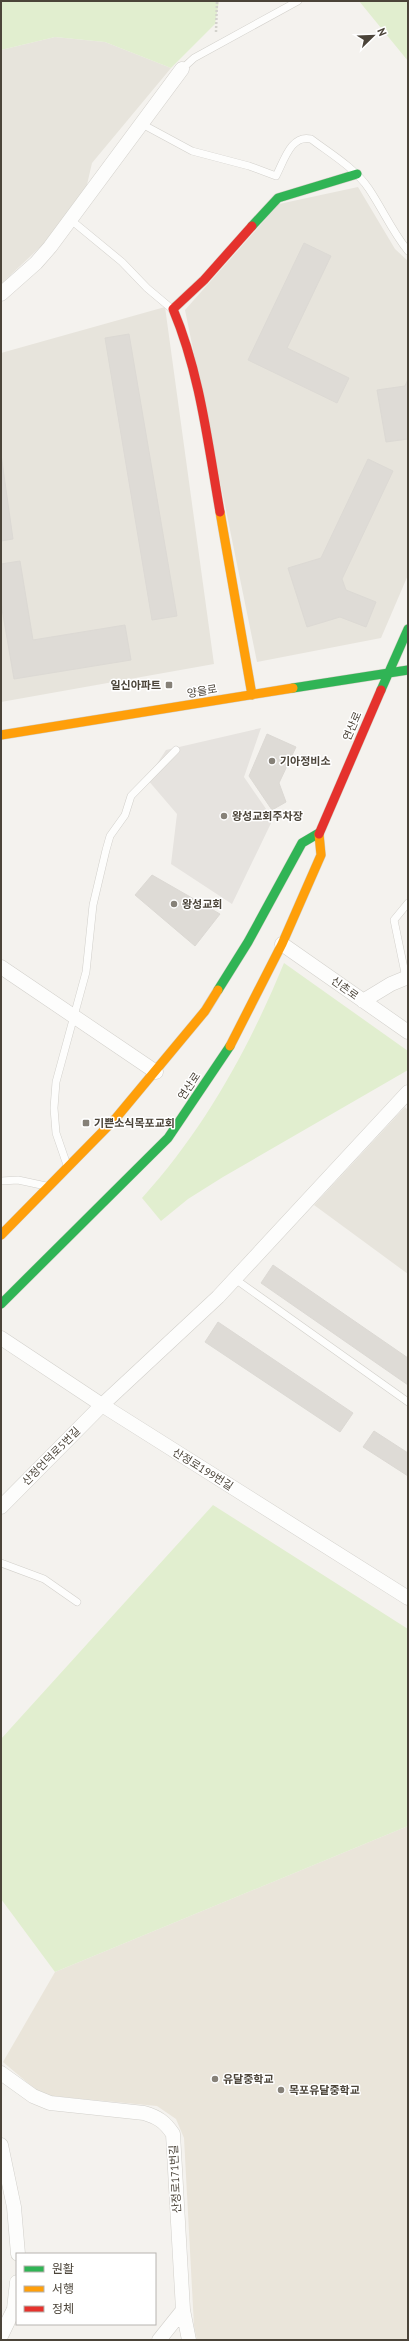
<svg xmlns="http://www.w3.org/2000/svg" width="409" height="2341" font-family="'PT Sans','Noto Sans KR',sans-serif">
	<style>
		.residential { fill: #e7e4dc }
		.education { fill: #eae5da }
		.green { fill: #e1eecf }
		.parking { fill: #e6e3df }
		.building { fill: #dedbd6; stroke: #dcd9d4 }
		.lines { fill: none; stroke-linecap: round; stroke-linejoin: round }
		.lane-casing { stroke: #d2d0cb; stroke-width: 8 }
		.street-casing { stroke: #d2d0cb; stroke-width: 15 }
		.fast-casing { stroke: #d3cfc5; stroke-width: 10 }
		.slow-casing { stroke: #d3cfc5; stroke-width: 10 }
		.jam-casing { stroke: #d3cfc5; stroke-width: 10 }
		.path { stroke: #d3d2cc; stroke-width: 2.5; stroke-dasharray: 2 2; stroke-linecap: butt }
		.lane { stroke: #fdfdfc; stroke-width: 7 }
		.street { stroke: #fdfdfc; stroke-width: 14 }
		.fast { stroke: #30b455; stroke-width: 9 }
		.slow { stroke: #ff9f0a; stroke-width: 9 }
		.jam { stroke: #e5322d; stroke-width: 9 }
		.poi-dot { fill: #868178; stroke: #fff; stroke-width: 1.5 }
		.labels { text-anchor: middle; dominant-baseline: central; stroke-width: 3; stroke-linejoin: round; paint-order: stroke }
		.poi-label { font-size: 11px; font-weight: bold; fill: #4b4439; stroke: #fff; text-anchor: start }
		.street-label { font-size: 11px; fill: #4b4439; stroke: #fff }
	</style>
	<rect width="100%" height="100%" fill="#f4f2ee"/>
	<!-- residential -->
	<path class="residential" d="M55,37L105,42L171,68L92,163L86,189L53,235L1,284V50Z
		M358,187L395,249L408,261V575L381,638L257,662L185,310L279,204Z
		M165,307L214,664L1,702V353Z
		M405,1107L408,1110V1274L314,1205Z"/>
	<!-- education -->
	<path class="education" d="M408,1826V2340H197L194,2326L184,2138L176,2119L157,2106L42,2095L3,2062L55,1972Z"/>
	<!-- green -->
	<path class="green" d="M1,1H219L215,24L171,68L105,42L55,37L1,50Z
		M359,1H408V61Z
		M284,963L408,1051V1070L223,1177L188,1199L161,1221L142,1198C204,1130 249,1048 284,963Z
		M213,1505L408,1629V1826L55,1972L1,1899V1739Z"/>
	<!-- parking -->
	<path class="parking" d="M261,728L244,777L273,819L232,904L171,864L177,814L147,779L166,750Z"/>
	<!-- building -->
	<path class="building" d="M304,243L331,256L287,348L349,378L337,403L248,360Z
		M129,334L177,616L152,620L105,338Z
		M408,379V439L386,442L377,390L405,386Z
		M1,454L13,539L1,541Z
		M368,459L393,471L342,579L346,590L376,602L366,627L340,617L307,627L288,568L321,558Z
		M20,561L33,640L125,625L131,660L14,679L1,603V564Z
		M267,734L296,747L279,783L286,802L272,810L249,776Z
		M152,875L220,914L195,946L135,895Z
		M273,1265L408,1358V1385L261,1283Z
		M218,1322L353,1413L340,1432L205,1342Z
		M374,1431L408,1453V1476L363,1447Z"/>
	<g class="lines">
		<!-- lane casing -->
		<g class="lane-casing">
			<path id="lane" d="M182,69L194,58L298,1
				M142,124L192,151L249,166L276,176C284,161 291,134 311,139C331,154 355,168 369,189C383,210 392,231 408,251
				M71,220L122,262L147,288L172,309
				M406,978L394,920L408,903
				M67,1165L56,1133L54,1108L56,1082L86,972L93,905L106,850L110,836L125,815L131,796L176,750
				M1,1181L18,1180L46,1186
				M235,1279L408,1402
				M1,1563L44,1579L77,1602"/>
		</g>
		<!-- street casing -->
		<g class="street-casing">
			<path id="street" d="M1,294L36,263L50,247L182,69
				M282,944L408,1032
				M1,967L156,1072
				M363,1001L391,984L408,977
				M1,1338L102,1405L408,1598
				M1,1507L102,1405L218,1297L408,1092
				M1,2073L33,2096L50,2103L144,2113C158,2117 165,2122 173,2134L183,2310L189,2340
				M1,2145L14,2207L18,2254
				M1,2336L14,2309L17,2282
				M159,2340L183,2310"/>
		</g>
		<!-- fast casing -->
		<g class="fast-casing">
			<path id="fast" d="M252,226L278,198L357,174
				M293,688L408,670
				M381,690L408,629
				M218,990L248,942L302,843L319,833
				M1,1304L168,1138L230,1046"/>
		</g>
		<!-- slow casing -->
		<g class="slow-casing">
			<path id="slow" d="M220,512L252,695
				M1,735L293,688
				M230,1046L282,944L321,855L319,834
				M1,1235L116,1118L205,1011L218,990"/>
		</g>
		<!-- jam casing -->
		<g class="jam-casing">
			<path id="jam" d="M220,512C208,444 200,373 173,309L204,280L252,226
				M319,834L381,690"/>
		</g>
		<!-- path -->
		<path class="path" d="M216,32L217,1"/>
		<!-- lane -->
		<use href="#lane" class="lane"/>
		<!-- street -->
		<use href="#street" class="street"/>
		<!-- fast -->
		<use href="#fast" class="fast"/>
		<!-- slow -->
		<use href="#slow" class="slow"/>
		<!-- jam -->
		<use href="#jam" class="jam"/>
	</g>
	<!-- markers -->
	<g class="poi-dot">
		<rect x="165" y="681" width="8" height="8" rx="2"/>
		<circle cx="272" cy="761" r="4"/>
		<circle cx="224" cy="816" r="4"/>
		<circle cx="174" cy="904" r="4"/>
		<rect x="82" y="1119" width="8" height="8" rx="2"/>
		<circle cx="215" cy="2079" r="4"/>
		<circle cx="281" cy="2090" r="4"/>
	</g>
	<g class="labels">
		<!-- poi labels -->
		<g class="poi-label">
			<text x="161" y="685" text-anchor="end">일신아파트</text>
			<text x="280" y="761">기아정비소</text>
			<text x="232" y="816">왕성교회주차장</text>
			<text x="182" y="904">왕성교회</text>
			<text x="94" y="1123">기쁜소식목포교회</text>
			<text x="223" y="2079">유달중학교</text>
			<text x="289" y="2090">목포유달중학교</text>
		</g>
		<!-- street labels -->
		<g class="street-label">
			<text transform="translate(202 691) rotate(-10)">양을로</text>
			<text transform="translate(352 726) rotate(-67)">연산로</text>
			<text transform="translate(345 988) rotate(36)">신촌로</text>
			<text transform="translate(189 1086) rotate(-56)">연산로</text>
			<text transform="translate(51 1456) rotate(-45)">산정언덕로5번길</text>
			<text transform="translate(203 1469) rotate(32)">산정로199번길</text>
			<text transform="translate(175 2179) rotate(-93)">산정로171번길</text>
		</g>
	</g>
	<!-- border -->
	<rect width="409" height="2341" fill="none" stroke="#4b4439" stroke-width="4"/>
	<!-- legend -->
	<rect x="16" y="2253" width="140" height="72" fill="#ffffff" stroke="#b7b4b0"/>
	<rect x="24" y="2266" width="20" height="6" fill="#30b455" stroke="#b7b4b0"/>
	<text x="52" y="2273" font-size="12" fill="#4b4439">원활</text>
	<rect x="24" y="2286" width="20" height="6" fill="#ff9f0a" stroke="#b7b4b0"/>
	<text x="52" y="2293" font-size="12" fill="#4b4439">서행</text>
	<rect x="24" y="2306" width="20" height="6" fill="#e5322d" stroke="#b7b4b0"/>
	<text x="52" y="2313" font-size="12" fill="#4b4439">정체</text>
	<!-- north arrow -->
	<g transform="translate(373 36) rotate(67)" stroke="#ffffff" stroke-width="3" paint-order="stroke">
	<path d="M0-3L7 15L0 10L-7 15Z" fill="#4b4439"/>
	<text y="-6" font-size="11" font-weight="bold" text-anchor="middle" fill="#4b4439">N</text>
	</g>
</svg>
